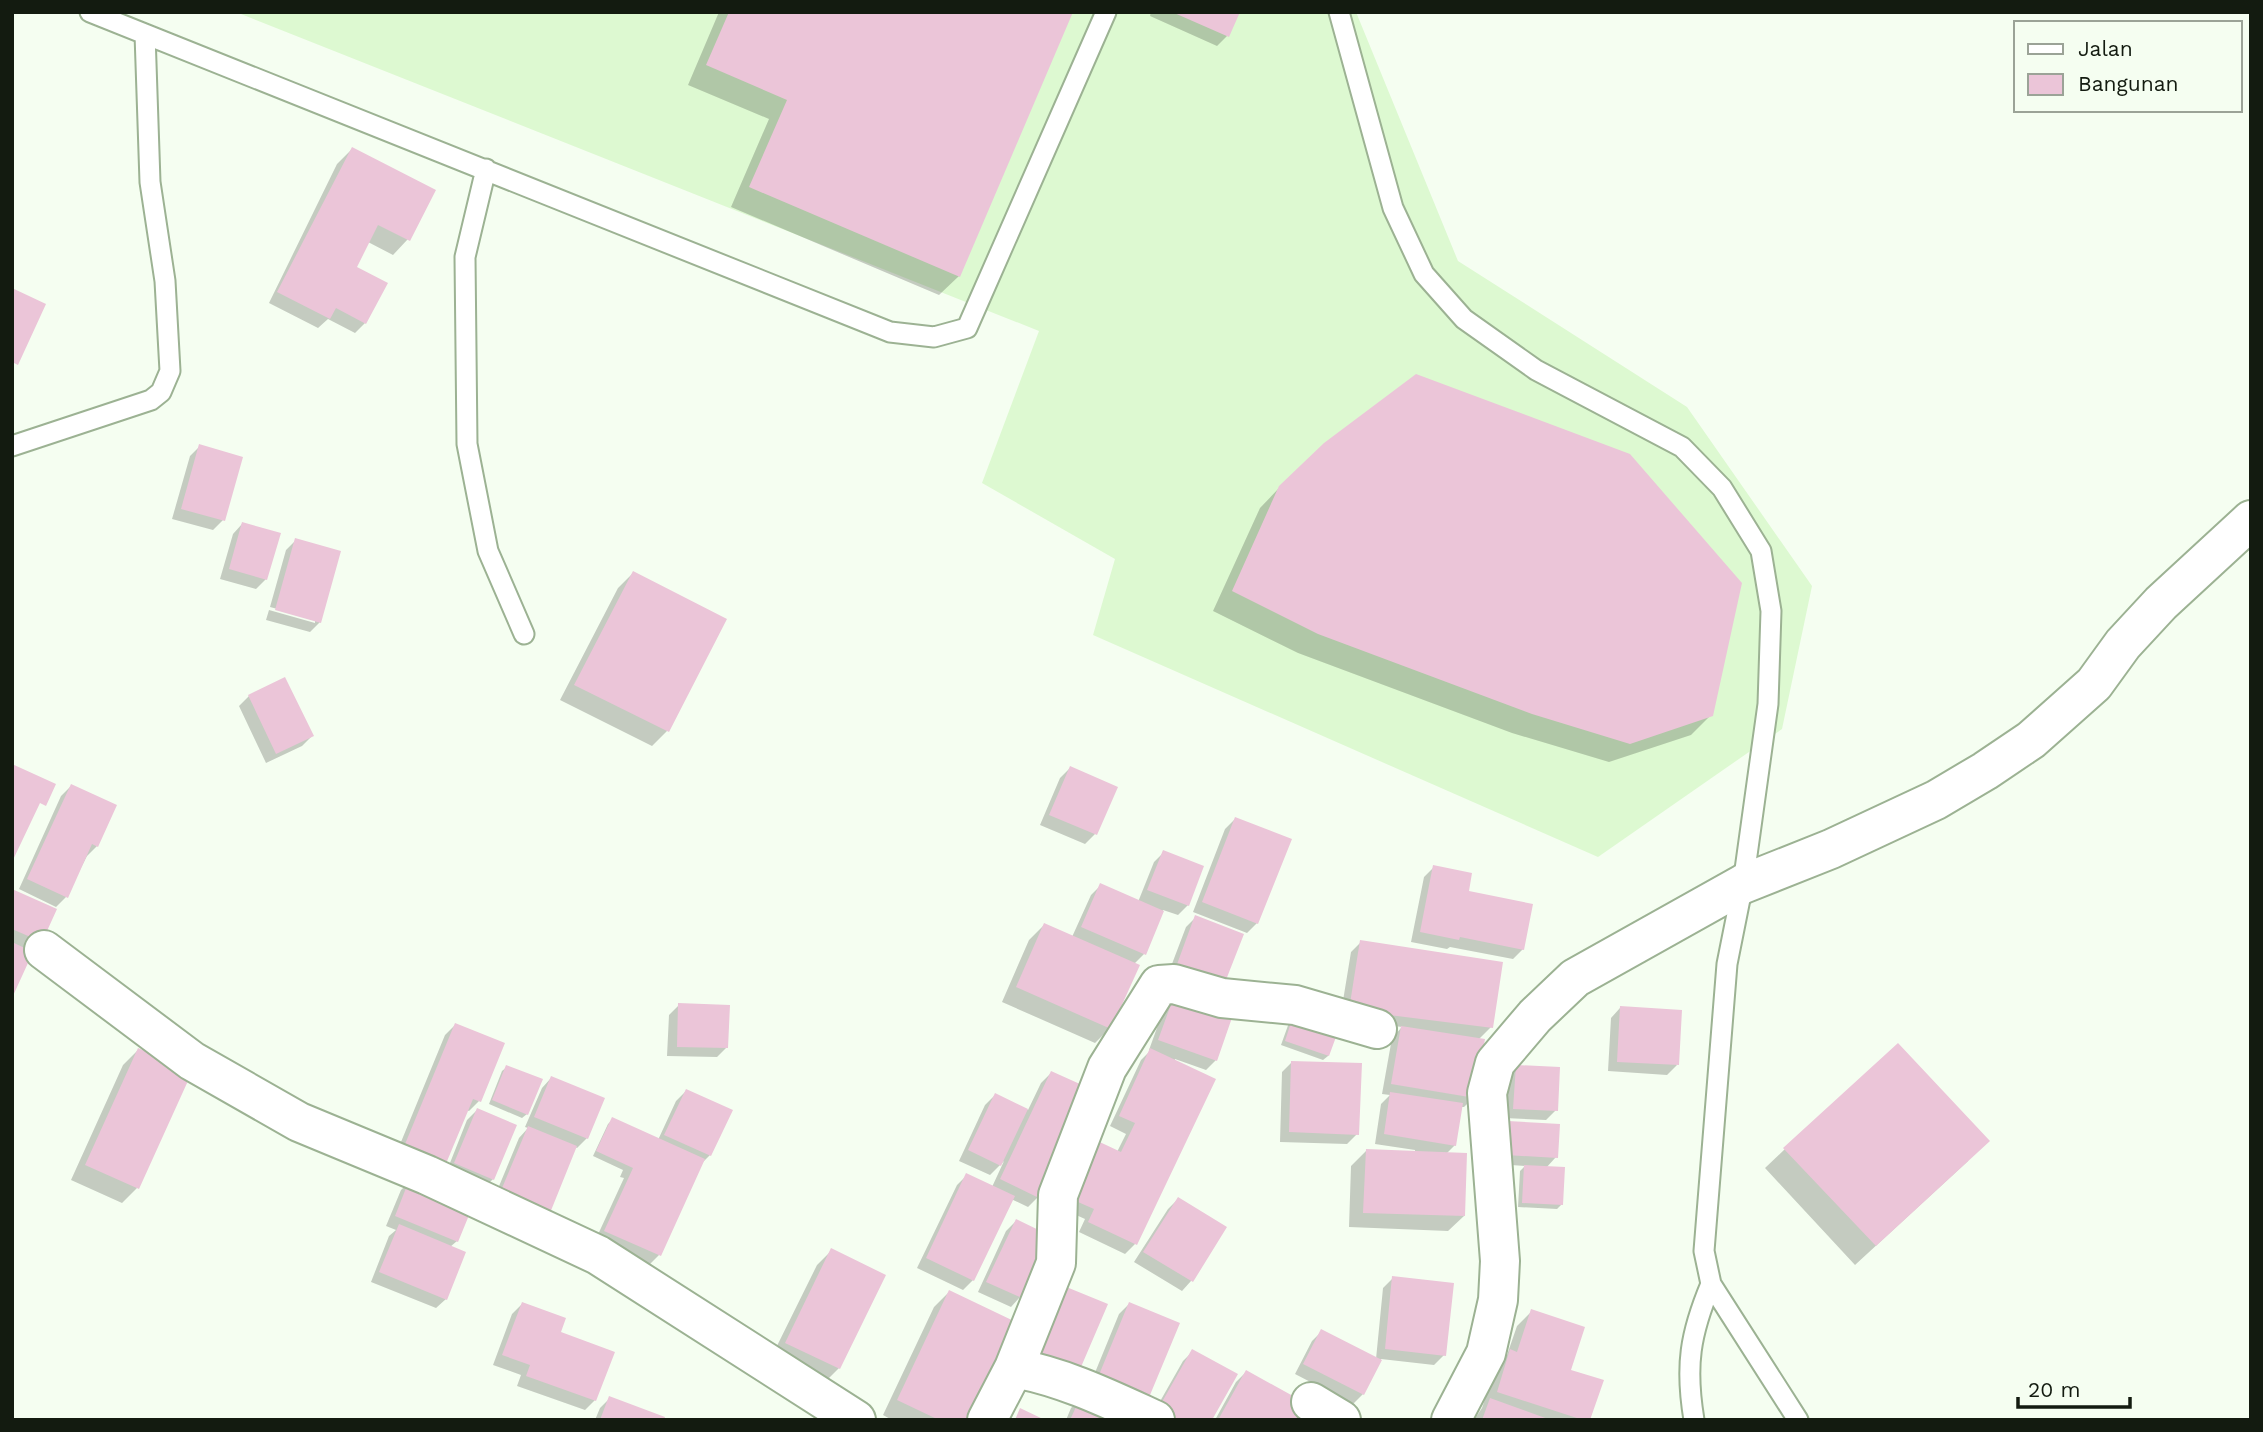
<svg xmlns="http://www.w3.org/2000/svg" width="2263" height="1432" font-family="'Work Sans',sans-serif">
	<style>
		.built { fill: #ddf9d1 }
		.shadow { fill: #0003 }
		.building { fill: #ebc5d8 }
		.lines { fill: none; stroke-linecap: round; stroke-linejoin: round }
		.service-casing { stroke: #9cb293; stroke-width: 23 }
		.minor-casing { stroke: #9cb293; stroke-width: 42 }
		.service { stroke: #fff; stroke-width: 19 }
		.minor { stroke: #fff; stroke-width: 38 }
	</style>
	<rect width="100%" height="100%" fill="#f5fef1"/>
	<!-- built -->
	<path class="built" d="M236,12H1356L1458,261L1687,407L1812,586L1782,729L1598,857L1093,635L1115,559L982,483L1039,331Z"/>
	<!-- shadow -->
	<path class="shadow" d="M719,12H1071L959,276L939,295L731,207L769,119L688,85Z
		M1151,12H1238L1227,36L1217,46L1150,16Z
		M352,149L408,239L393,255L368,242L354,268L365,323L355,333L328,319L318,328L269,303L337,164Z
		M200,446L223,520L213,530L172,519L190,456Z
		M1280,487L1711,715L1691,735L1609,762L1512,733L1298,653L1213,611L1260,508Z
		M242,524L266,579L256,589L220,579L233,534Z
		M296,540L320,622L310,632L266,620L269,610L315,623V619L270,607L286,550Z
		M633,573L725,619L667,731L652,746L560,700L618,588Z
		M249,696L312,736L302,746L266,763L239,706Z
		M1070,768L1116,788L1095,834L1085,844L1040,825L1060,778Z
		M71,786L97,846L87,856L66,897L56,907L19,889L61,796Z
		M1235,819L1257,923L1247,933L1193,912L1225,829Z
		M1164,852L1188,905L1178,915L1163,910L1144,954L1134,964L1110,1028L1095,1043L1002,1002L1029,940L1044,925L1072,937L1091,895L1101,885L1138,902L1154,862Z
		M1434,867L1467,893L1523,949L1513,959L1450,947L1447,949L1411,942L1424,877Z
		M12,891L55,910L30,952L12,993Z
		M1196,917L1242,935L1167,977L1186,927Z
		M1361,942L1491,1027L1478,1040L1474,1097L1464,1107H1461L1455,1145L1446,1154L1464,1216L1448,1231L1349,1227L1351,1166L1366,1151L1415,1153V1150L1375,1144L1381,1104L1390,1095L1382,1094L1392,1038L1402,1027L1340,1019L1351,952Z
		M1177,990L1216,1060L1206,1070L1175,1059L1135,1244L1125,1254L1079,1232L1085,1219L1054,1205L1117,1152L1126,1134L1110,1126L1141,1060L1151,1050H1149L1167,1000Z
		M679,1005L727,1047L717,1057L667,1056L669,1015Z
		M1620,1008L1677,1065L1667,1075L1608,1071L1611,1018Z
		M1291,1017L1338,1027L1328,1056L1323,1060L1281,1045Z
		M455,1025L479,1101L469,1111L466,1110L394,1159L445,1035Z
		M138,1050L137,1188L122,1203L71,1180L123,1065Z
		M1292,1062L1357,1134L1347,1144L1280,1142L1282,1072Z
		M1517,1066L1556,1110L1546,1120L1504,1118L1507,1076Z
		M507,1067L527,1114L522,1118L489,1104L502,1071Z
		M1051,1073L1038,1197L1028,1207L1011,1199L973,1280L963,1290L917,1268L957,1185L967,1175L992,1187L1004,1161L990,1175L959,1161L985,1105L995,1095L1028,1110L1041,1083Z
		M551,1078L587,1138L577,1148L575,1147L492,1203L519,1138L528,1128L525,1127L542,1088Z
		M686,1091L710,1155L700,1165L659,1255L649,1265L595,1241L624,1178L620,1177L623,1170L593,1156L608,1124L613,1119L658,1140L676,1101Z
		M477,1110L493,1179L483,1189L446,1173L467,1120Z
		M1498,1133L1556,1157L1546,1168L1562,1204L1557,1209L1518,1207L1520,1171L1525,1166L1497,1164Z
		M1785,1149L1968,1161L1855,1265L1765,1168Z
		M411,1180L457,1241L450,1247L446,1299L436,1308L371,1282L389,1236L396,1230L386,1226L401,1190Z
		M1178,1199L1225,1228L1191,1281L1182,1291L1134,1262L1168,1209Z
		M1016,1221L1020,1297L1011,1307L978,1292L1006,1231Z
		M832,1250L839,1368L824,1383L771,1358L817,1265Z
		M1393,1278L1444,1355L1434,1365L1381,1359L1363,1394L1353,1404L1295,1374L1312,1341L1322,1331L1376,1359L1383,1288Z
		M949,1292L970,1420H892L883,1415L934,1307Z
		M522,1304L558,1333L595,1400L585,1410L517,1386L521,1375L493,1365L512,1314Z
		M1129,1304L1178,1324L1085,1397L1119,1314Z
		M1532,1311L1569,1371L1588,1420H1474L1482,1408L1496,1367L1507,1355L1517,1326Z
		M1193,1351L1210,1420L1150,1419L1183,1361Z
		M1246,1372L1301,1420H1215L1236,1382Z
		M610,1398L662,1420H595L600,1408Z
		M1081,1398L1129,1420H1066L1071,1408Z"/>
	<!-- building -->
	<path class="building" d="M729,12H1073L960,277L749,187L787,100L706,65Z
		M1172,12H1240L1229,37Z
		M352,147L436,190L410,241L378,225L357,267L388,283L366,324L336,308L330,319L277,292Z
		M12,288L46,304L18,365L12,362Z
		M1416,374L1630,454L1742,583L1713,716L1630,744L1532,714L1318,634L1232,591L1279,486L1324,443Z
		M199,444L243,457L225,521L181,509Z
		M242,522L281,533L267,580L229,569Z
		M295,538L341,551L321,623L275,610Z
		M633,571L727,619L669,732L574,685Z
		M285,677L314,736L276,754L248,695Z
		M12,764L56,784L46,806L40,803L12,862Z
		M1070,766L1118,787L1097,835L1049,815Z
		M71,784L117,805L98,847L92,844L68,898L27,879Z
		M1235,817L1292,839L1258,924L1202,902Z
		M1163,850L1204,866L1189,906L1147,890Z
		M1433,865L1472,873L1469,891L1533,904L1524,950L1460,937L1459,940L1420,932Z
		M1100,883L1164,911L1146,955L1081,927Z
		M12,889L57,909L42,942L12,929Z
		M1195,915L1244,934L1224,985L1176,967Z
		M1044,923L1140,965L1111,1029L1016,987Z
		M1360,940L1503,962L1493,1028L1349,1010Z
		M12,942L33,952L12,998Z
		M1177,988L1235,1009L1217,1061L1158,1040Z
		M678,1003L730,1005L728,1048L677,1047Z
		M1620,1006L1682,1010L1679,1065L1617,1062Z
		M1295,1010L1340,1026L1329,1056L1285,1041Z
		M455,1023L505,1043L481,1102L473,1099L445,1166L403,1149Z
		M1401,1026L1485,1039L1475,1098L1391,1084Z
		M1898,1043L1990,1141L1876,1246L1783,1148Z
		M138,1048L192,1072L139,1189L85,1165Z
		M1150,1048L1216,1079L1137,1245L1088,1222L1094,1209L1062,1195L1089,1137L1121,1152L1135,1123L1119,1116Z
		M1291,1061L1362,1063L1359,1135L1289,1132Z
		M506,1065L543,1079L528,1115L492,1100Z
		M1516,1065L1560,1067L1558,1111L1513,1109Z
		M1051,1071L1091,1089L1039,1198L1000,1179Z
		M551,1076L605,1098L588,1139L534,1117Z
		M686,1089L733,1110L711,1156L664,1135Z
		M1390,1092L1463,1103L1456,1146L1384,1134Z
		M995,1093L1028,1109L1001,1166L968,1150Z
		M477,1108L517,1125L494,1180L454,1163Z
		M612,1117L705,1159L661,1256L604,1231L633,1168L596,1151Z
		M1508,1121L1560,1124L1558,1158L1506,1155Z
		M528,1126L577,1146L550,1213L500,1193Z
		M1366,1149L1467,1153L1465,1216L1363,1213Z
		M1524,1165L1565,1167L1563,1205L1522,1203Z
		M966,1173L1015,1196L974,1281L926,1258Z
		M410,1178L474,1203L458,1242L395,1216Z
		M1178,1197L1227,1227L1193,1282L1143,1252Z
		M1016,1219L1051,1236L1022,1298L986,1282Z
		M399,1224L466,1252L447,1300L379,1272Z
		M831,1248L886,1275L840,1369L785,1343Z
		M1392,1276L1454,1283L1446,1356L1385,1349Z
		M1059,1284L1108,1304L1078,1374L1030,1354Z
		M949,1290L1018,1323L971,1420H939L897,1400Z
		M522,1302L566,1318L561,1332L615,1352L596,1401L526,1376L530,1365L502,1355Z
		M1129,1302L1180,1323L1145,1407L1094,1387Z
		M1531,1309L1585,1327L1571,1370L1604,1380L1590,1420H1583L1497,1392L1510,1349L1517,1352Z
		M1321,1329L1382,1360L1364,1395L1303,1364Z
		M1192,1349L1238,1374L1212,1420H1177L1158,1409Z
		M1246,1370L1311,1406L1303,1420H1218Z
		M609,1396L665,1417L664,1420H600Z
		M1081,1396L1134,1420H1070Z
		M1490,1398L1548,1419V1420H1482Z
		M1020,1408L1045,1420H1015Z"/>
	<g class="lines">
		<!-- service casing -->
		<g class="service-casing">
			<path id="service" d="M90,12L890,332L934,337L967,328L1106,12
				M1339,12L1393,208L1424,274L1464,319L1536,370L1682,447L1722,488L1761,551L1771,611L1768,704L1743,884L1727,964L1704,1251L1711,1284L1798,1420
				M486,169L465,257L467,444L488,551L524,634
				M12,446L151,400L161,392L170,371L165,281L150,182L145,34
				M1694,1420C1685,1366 1690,1334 1711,1284"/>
		</g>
		<!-- minor casing -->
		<g class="minor-casing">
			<path id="minor" d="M44,950L192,1061L299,1122L427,1175L598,1255L856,1420
				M1014,1368C1064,1377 1109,1399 1155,1420
				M1311,1402L1341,1420
				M987,1420L1014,1368L1056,1263L1058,1195L1107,1068L1159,985L1174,984L1222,998L1295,1005L1377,1029
				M1451,1420L1486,1353L1498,1300L1500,1261L1487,1093L1495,1063L1535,1016L1575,978L1743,884L1831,849L1936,800L1985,771L2031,740L2094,684L2123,644L2161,603L2251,520"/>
		</g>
		<!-- service -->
		<use href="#service" class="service"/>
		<!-- minor -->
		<use href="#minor" class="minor"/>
	</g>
	<!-- border -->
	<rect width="2263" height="1432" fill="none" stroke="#131b10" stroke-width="28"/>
	<!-- legend -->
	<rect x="2014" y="21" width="228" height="91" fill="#f5fef1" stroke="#9ba397" stroke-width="2"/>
	<rect x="2028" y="44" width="35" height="10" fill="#ffffff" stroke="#9ba397" stroke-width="2"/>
	<text x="2078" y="56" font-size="21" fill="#131b10">Jalan</text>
	<rect x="2028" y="74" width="35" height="21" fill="#ebc5d8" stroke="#9ba397" stroke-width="2"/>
	<text x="2078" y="91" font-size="21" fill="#131b10">Bangunan</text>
	<!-- scale -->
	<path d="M2018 1397v10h112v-10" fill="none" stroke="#131b10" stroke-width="3.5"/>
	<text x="2028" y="1397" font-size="21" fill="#131b10" stroke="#f5fef1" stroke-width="5" paint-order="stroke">20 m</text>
</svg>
